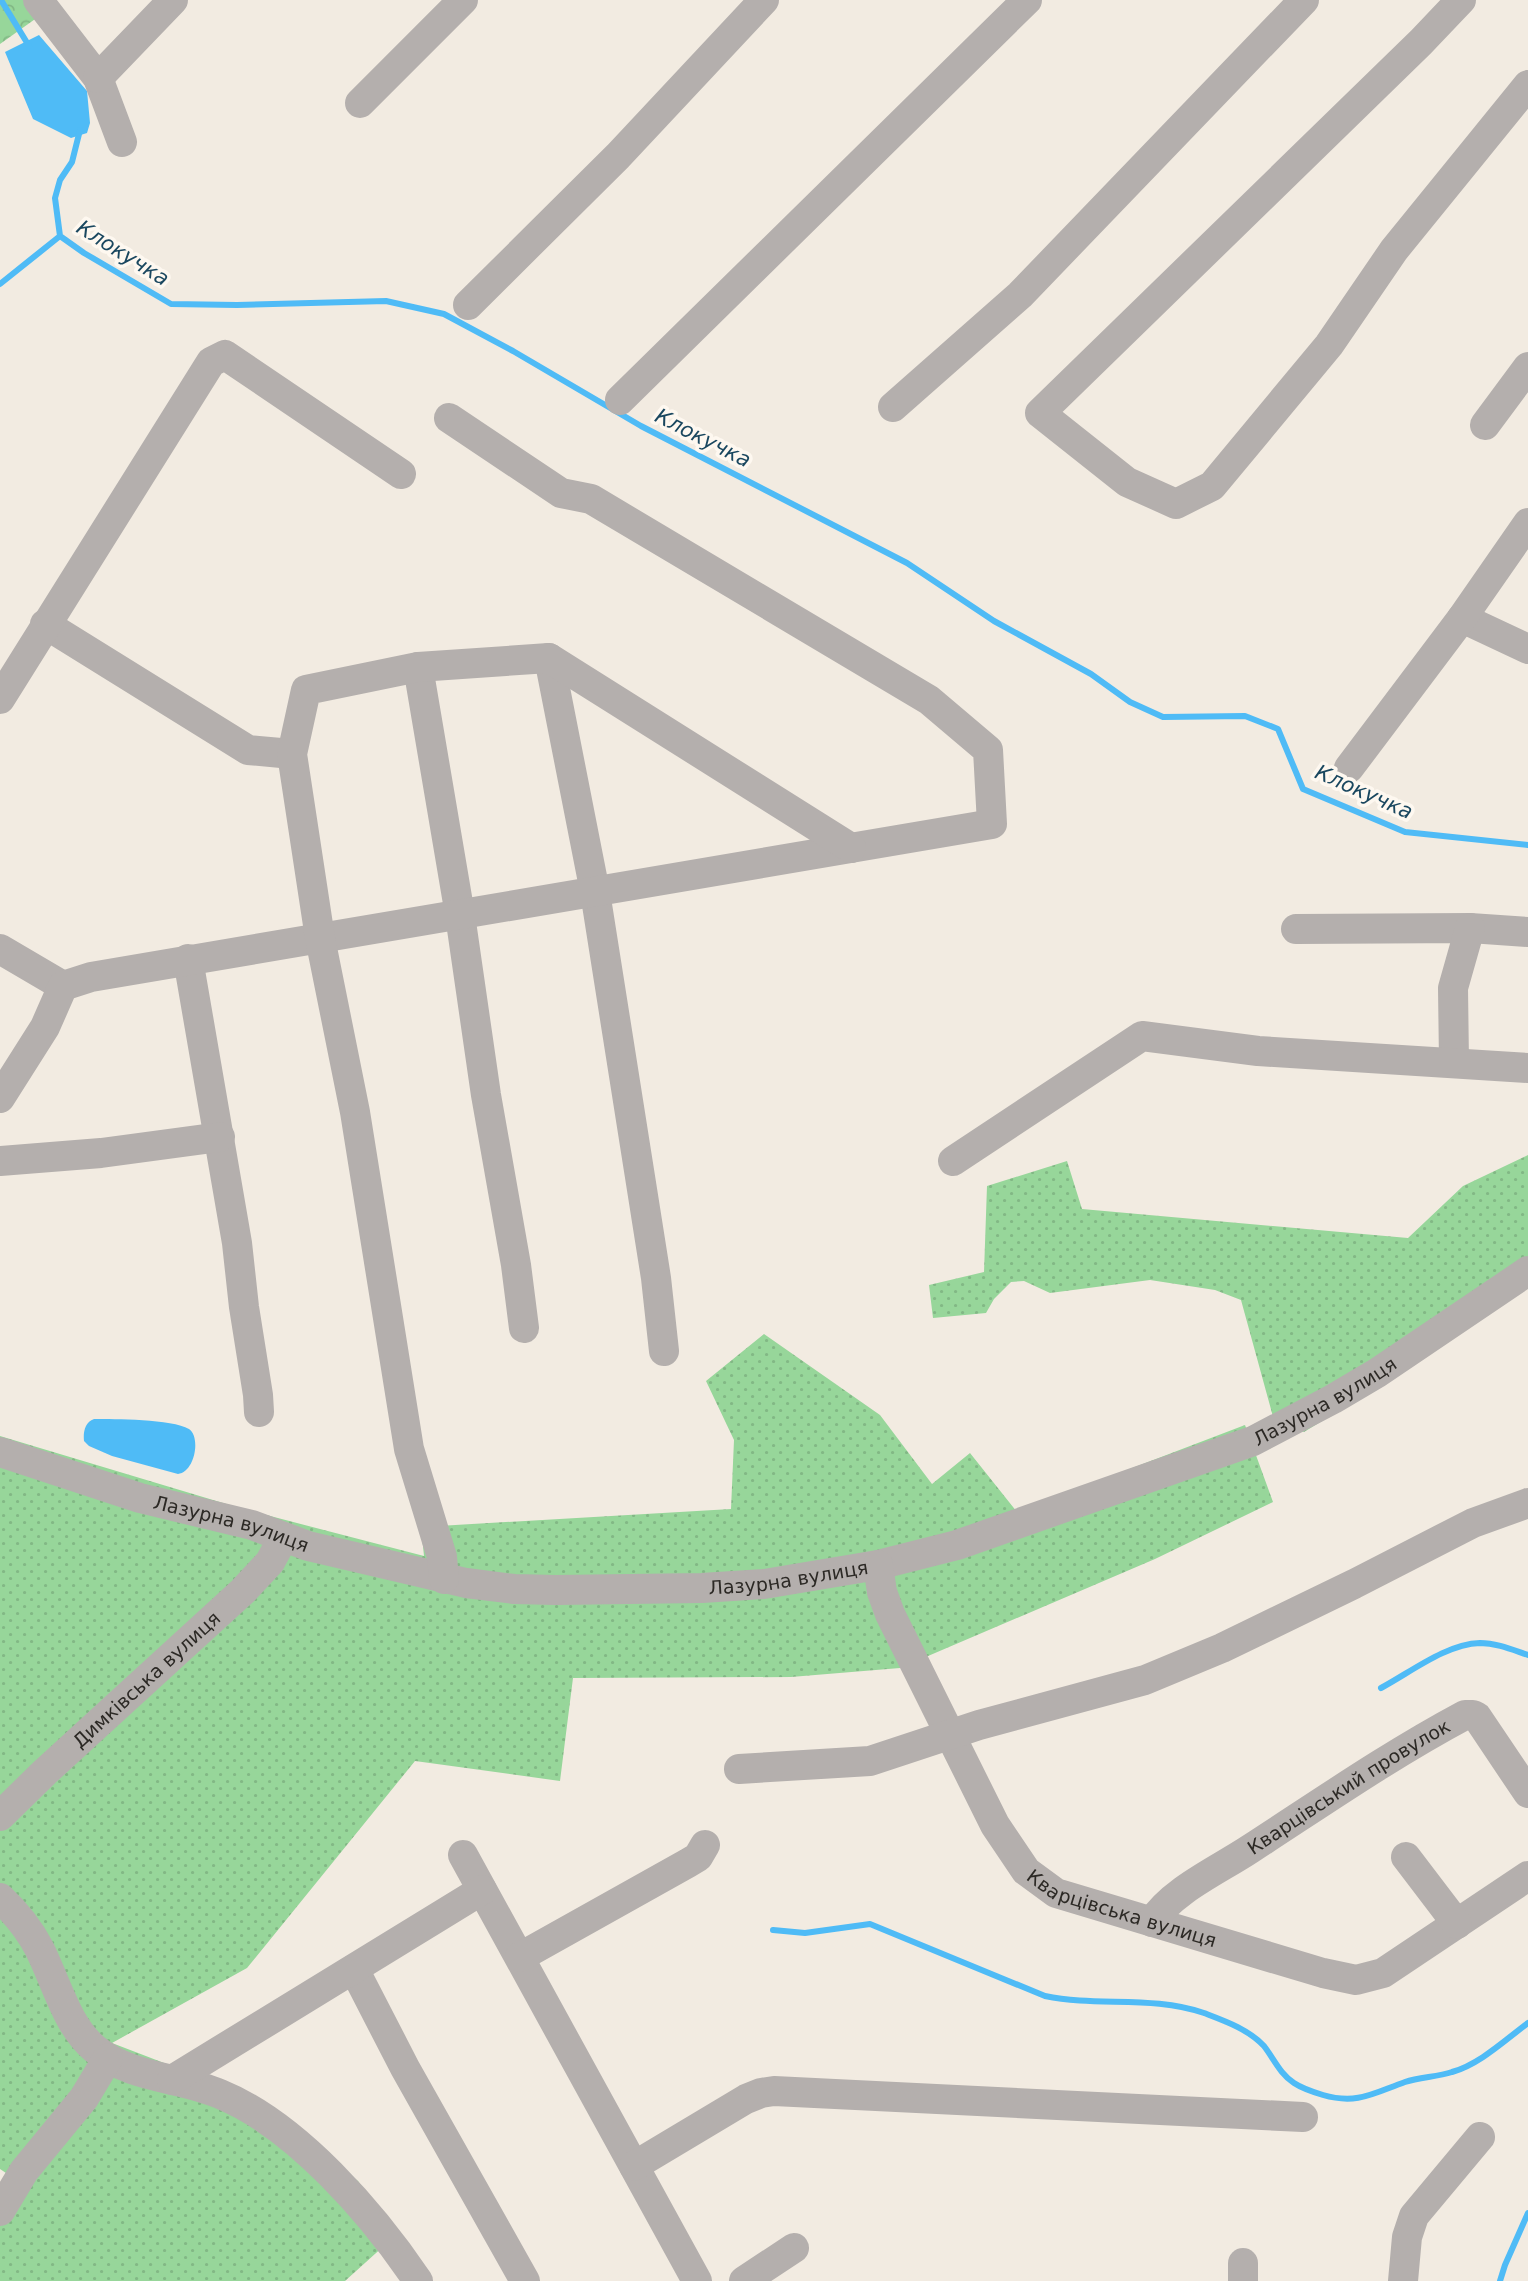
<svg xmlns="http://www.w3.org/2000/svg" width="1528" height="2281" font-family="'DejaVu Sans',sans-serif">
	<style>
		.grass { fill: url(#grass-dots) }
		.forest { fill: url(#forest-crowns) }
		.water { fill: #4fbbf6 }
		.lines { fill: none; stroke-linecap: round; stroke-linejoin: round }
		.stream { stroke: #4fbbf6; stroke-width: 6 }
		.minor { stroke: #b4afad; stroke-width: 30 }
		.labels { text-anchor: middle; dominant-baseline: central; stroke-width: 7; stroke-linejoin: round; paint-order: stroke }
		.street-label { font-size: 19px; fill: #2c2925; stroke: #fef8f0 }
		.water-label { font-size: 21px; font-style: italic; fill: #1a475f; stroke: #fef8f0 }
	</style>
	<defs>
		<pattern id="grass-dots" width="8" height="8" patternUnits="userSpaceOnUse" patternTransform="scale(1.75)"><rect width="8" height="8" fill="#97d69a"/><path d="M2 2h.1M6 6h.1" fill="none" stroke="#82b885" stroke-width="1.8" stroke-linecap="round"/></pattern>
		<pattern id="forest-crowns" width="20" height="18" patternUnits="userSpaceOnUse" patternTransform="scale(1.75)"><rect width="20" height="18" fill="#97d69a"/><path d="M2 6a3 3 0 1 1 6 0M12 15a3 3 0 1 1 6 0" fill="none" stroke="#82b885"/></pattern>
	</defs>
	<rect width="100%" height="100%" fill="#f2ebe1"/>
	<!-- grass -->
	<path class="grass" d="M1528,1155V1288L1386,1382L1304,1432L1275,1424L1241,1300L1215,1290L1150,1280L1050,1293L1024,1281L1011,1282L994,1299L986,1313L933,1318L929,1285L984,1272L987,1186L1067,1161L1082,1209L1408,1238L1463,1186Z
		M764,1334L880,1415L932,1484L970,1453L1017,1512L1245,1425L1273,1502L1155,1559L900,1668L791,1677L573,1678L560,1781L415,1761L247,1968L112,2043L237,2091L293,2130L358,2181L396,2235L345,2281H0V2188L6,2173L0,2169V1436L243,1509L424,1556L421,1527L731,1509L734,1440L706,1381Z"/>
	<!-- forest -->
	<path class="forest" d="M0,0H26L38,17L0,44Z"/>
	<!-- water -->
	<path class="water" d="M39,35L87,91L90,123L87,133L71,138L33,119L5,52Z
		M94,1419C114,1419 172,1419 189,1429C201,1437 195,1472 178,1474L112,1456L89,1446L84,1441C83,1432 85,1422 94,1419Z"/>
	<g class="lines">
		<!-- stream -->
		<path class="stream" d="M1,0L29,46
			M80,130L72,162L60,180L55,198L60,236L84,253L171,304L237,305L386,301L444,314L513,351L641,426L907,563L994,621L1091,674L1130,702L1163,717L1245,716L1278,729L1303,789L1405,832L1528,845
			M0,284L60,236
			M1381,1688C1411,1672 1446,1644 1480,1643C1497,1643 1513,1650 1528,1655
			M773,1930L805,1933L870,1924L1045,1996C1098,2007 1152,1995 1204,2013C1225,2021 1248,2029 1264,2046C1274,2059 1280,2074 1294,2083C1303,2089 1313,2092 1323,2095C1357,2105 1374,2093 1405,2082C1420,2077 1437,2077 1452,2072C1480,2064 1505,2040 1528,2023
			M1500,2281L1505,2265L1528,2213"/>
		<!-- minor -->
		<g class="minor">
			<path d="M38,0L98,78L122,142"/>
			<path d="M1461,0L1421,42L1040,413L1127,482L1176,504L1212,486L1329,345L1394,250L1528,85"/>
			<path d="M98,78L173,0"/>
			<path d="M360,103L463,0"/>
			<path d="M468,305L618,156L764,0"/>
			<path d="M620,400L1027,0"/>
			<path d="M893,407L1020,295L1304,0"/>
			<path d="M1485,425L1528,367"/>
			<path d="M1462,618L1528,649"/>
			<path d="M45,624L248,750L292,754"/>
			<path d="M549,658L595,892L656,1278L664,1351"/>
			<path d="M418,667L460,915L486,1095L516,1265L524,1328"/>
			<path d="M0,699L211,362L225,355L401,474"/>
			<path d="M1349,768L1462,618L1528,523"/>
			<path d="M1296,929L1470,928L1528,932"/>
			<path d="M0,949L63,986"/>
			<path d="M188,959L237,1243L244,1307L258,1395L259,1412"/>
			<path d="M1454,1062L1453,988L1470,928"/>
			<path d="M0,1098L45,1027L63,986L91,977L992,824L988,750L929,700L591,499L561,493L449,418"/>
			<path d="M0,1161L101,1153L220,1137"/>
			<path d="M953,1161L1142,1036L1258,1051L1528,1068"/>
			<path id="s1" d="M0,1452L140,1498L252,1525L308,1546L466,1583L514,1589L556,1590L702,1588L764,1584L878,1565L957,1545L1253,1441L1333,1399L1377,1373L1528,1271"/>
			<path id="s2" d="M878,1565L882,1592L890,1614L995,1825L1026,1871L1056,1893L1323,1973L1356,1980L1383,1973L1528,1876"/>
			<path d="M444,1579L442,1557L409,1449L355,1112L320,938L292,754L306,690L418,667L549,658L851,848"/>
			<path d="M739,1769L870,1761L979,1725L1145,1680L1222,1648L1354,1584L1473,1523L1528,1503"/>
			<path id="s3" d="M0,1816L45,1772L243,1591L270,1562L283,1538"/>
			<path d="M463,1855L697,2281"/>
			<path d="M1406,1857L1457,1924"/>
			<path d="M0,1898C15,1912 29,1929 39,1948C56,1981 66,2025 95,2049C130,2078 180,2077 220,2094C296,2125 373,2214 418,2281"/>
			<path id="s4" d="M1152,1922C1171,1891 1220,1869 1250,1849C1321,1803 1390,1755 1465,1715H1473L1477,1717L1528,1793"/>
			<path d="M520,1957L688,1863L698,1857L705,1845"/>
			<path d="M354,1969L405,2068L525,2281"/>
			<path d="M172,2080L482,1890"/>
			<path d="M634,2166L746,2099L761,2093L774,2091L1303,2117"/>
			<path d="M0,2211L24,2171L84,2098L108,2058"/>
			<path d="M1243,2263V2281"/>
			<path d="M744,2281L794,2248"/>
			<path d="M1403,2281L1407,2237L1414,2216L1480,2137"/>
		</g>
	</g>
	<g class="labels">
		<!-- street labels -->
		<g class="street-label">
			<text stroke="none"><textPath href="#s1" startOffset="1376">Лазурна вулиця</textPath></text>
			<text stroke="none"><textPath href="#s1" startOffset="242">Лазурна вулиця</textPath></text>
			<text stroke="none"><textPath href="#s1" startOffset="808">Лазурна вулиця</textPath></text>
			<text stroke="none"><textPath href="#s3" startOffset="200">Димківська вулиця</textPath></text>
			<text stroke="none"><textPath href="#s4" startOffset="240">Кварцівський провулок</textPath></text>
			<text stroke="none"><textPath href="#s2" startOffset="446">Кварцівська вулиця</textPath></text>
		</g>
		<!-- water labels -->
		<g class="water-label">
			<text transform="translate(123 253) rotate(32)">Клокучка</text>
			<text transform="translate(703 438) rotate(27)">Клокучка</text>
			<text transform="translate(1364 792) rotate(24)">Клокучка</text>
		</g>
	</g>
</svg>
